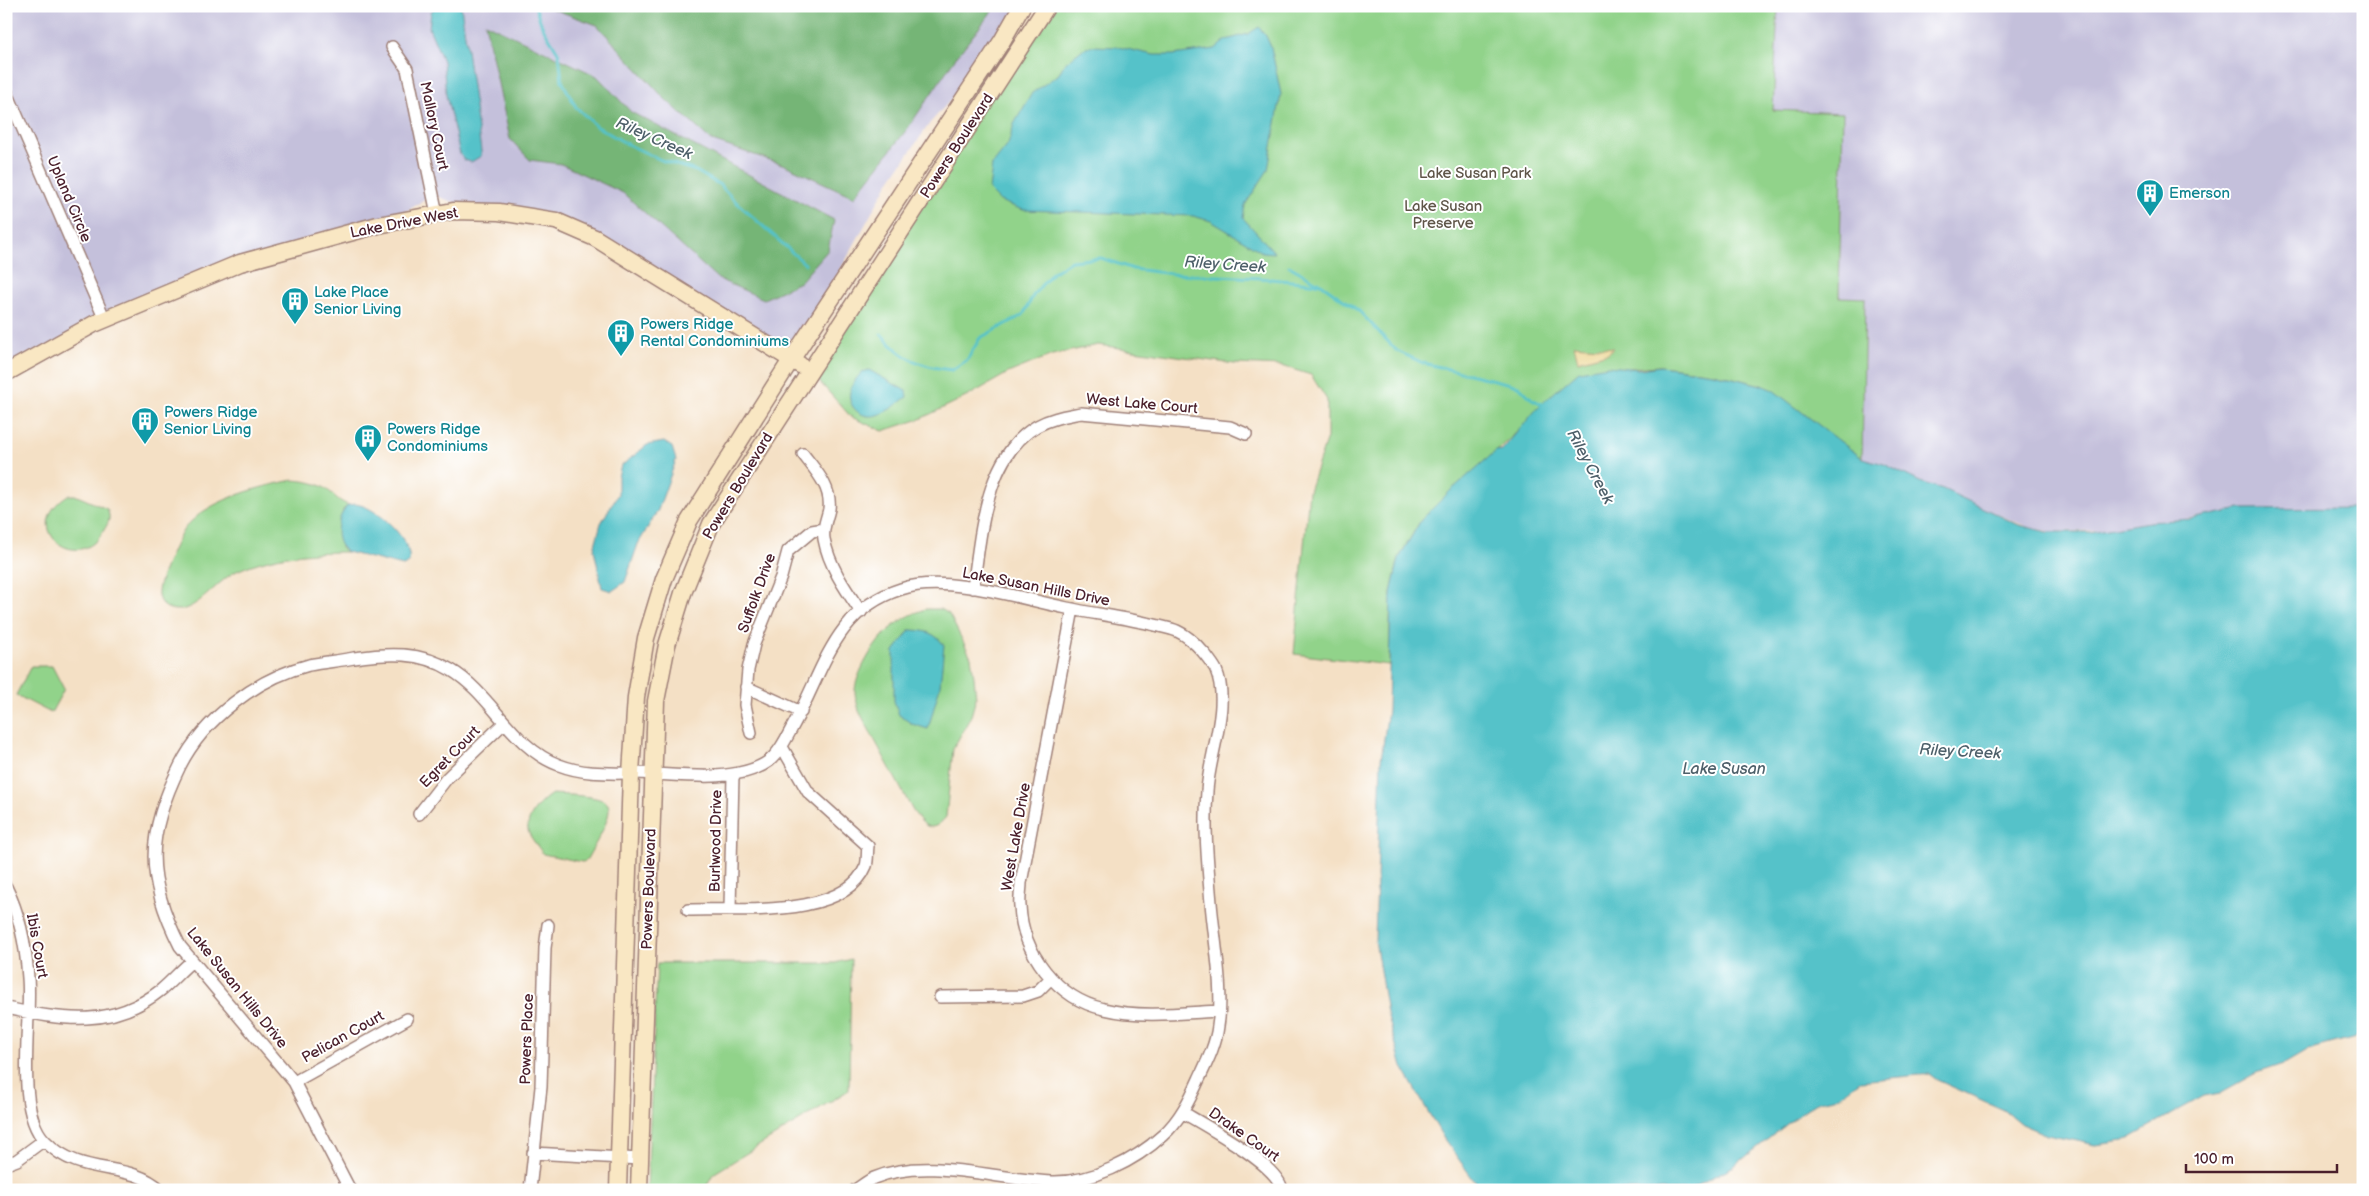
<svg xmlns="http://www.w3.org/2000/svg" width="2369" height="1196" font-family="'Balsamiq Sans',sans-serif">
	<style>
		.industrial { fill: #c4c0db }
		.green { fill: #91d38a; stroke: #6e795a }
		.forest { fill: #74b576; stroke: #5f6a50 }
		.sand { fill: #eeda9e; stroke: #9c7c64 }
		.water { fill: #54c2c9; stroke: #4f707a }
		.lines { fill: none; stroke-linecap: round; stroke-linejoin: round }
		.stream { stroke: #54c2c9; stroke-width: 3 }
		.street-casing { stroke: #9f8078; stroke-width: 14 }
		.secondary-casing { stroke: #9f8078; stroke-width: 19 }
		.street { stroke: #fff; stroke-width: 11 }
		.secondary { stroke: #f9e7c3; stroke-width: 16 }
		.labels { text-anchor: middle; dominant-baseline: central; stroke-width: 4; stroke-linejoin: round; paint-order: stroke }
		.street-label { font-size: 15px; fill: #4a1f2b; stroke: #fff }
		.park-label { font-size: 15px; fill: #5f5548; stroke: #fff }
		.culture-label { font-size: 15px; fill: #0d838f; stroke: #fff; text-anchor: start }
		.water-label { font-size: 16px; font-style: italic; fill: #4e606a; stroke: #fff }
	</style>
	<rect width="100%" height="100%" fill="#fff"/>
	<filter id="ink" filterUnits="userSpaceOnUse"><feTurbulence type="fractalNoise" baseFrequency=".02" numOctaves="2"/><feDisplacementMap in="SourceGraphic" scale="10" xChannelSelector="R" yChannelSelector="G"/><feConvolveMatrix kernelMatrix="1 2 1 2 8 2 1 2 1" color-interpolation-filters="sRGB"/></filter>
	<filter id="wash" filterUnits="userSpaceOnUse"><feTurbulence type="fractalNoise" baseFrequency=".0096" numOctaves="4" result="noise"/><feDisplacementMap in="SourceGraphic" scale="20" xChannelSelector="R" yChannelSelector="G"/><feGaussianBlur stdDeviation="1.12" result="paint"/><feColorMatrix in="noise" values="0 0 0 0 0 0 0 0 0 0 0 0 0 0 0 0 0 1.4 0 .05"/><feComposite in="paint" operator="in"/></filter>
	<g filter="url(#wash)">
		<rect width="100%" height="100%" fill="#f4e0c5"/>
		<!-- industrial -->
		<path class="industrial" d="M6,6H1022L998,47L930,123L887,185L791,360L621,254L536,218L482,212L433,195L385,224L190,284L6,373Z
			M1778,6H2363V511L2261,509L2101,530L2052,532L2028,527L1862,458L1865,299L1839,298L1843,114L1773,111Z"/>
		<!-- green -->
		<path class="green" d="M1047,6H1778L1773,110L1843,113L1839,297L1865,298L1862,458L1761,385L1713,373L1660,366L1630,368L1519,430L1487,461L1450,491L1421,520L1399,558L1391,593L1389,665L1294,654L1309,491L1327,438V400L1311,375L1282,366L1235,364L1098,345L1052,355L1008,373L968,396L920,419L883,431L851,417L810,371Z
			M293,480C304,481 315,482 325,488C335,495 335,499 348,505L343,510L341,548L347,552C310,552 273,555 239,570C219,578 198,611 177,610C168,610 159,605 158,595C156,583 177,540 184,529C189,523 198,515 204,511C229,495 263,486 293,480Z
			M68,495H75L107,509C111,518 109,522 104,530C80,577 16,528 68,495Z
			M926,609H941L949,614L971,657L974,677L976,698L971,716L953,749L946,817C931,835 924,826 913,811L859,711C858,705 855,698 855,692C855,684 858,677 861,670C875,640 894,619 926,609Z
			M31,666H52L64,689L51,713L16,695Z
			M552,794C565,795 596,795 606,802C618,811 591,850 586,861L582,862L543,854C539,847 529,837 528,830C526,816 542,800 552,794Z
			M851,959L849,1090L713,1174L704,1190H647L657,963H835Z"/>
		<!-- forest -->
		<path class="forest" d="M545,6H996L954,60L908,128L854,197L785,165L712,141L665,99L597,25Z
			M485,23L597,76L631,112L834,220L828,250L800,282L764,299L718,279L623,193L561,164L530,160L510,139Z"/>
		<!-- sand -->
		<path class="sand" d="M1574,345L1614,348L1608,353L1578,361Z"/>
		<!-- water -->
		<path class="water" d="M461,6L481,151V156L471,162L464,160L460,154L446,95L443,61L429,28L431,12L435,7Z
			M1259,27L1266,36L1271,47L1281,94L1268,170L1245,205L1243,218L1275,253L1262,252L1211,221L1193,216L1023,210L1000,201L989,190L992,165L1008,145L1014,124L1032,93L1059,74L1064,64L1083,49L1093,46L1118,47L1154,55H1173L1215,49L1226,40L1248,34Z
			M1608,366L1639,369L1660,366L1713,373L1761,385L1773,390L1862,458L1884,464L1920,482L1943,489L2019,525L2047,532H2090L2149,522L2191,519L2241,509L2363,508V1035L2308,1050L2286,1063L2256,1073L2220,1093L2204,1096L2123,1141L2096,1145L2047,1135L2021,1124L2004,1110L1937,1080L1929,1074L1860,1081L1838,1097L1819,1101L1806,1109L1734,1166L1688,1190H1481L1444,1139L1402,1067L1387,1013L1375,940L1381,760L1388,710L1391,593L1399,558L1421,520L1450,491L1496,451L1502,450L1540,405L1579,371Z
			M869,370L906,391L907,397C897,404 888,412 877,415C862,420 847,407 850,392C851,384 857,378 862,372Z
			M664,442L672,447L676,460L658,510L638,544L625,582L612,591L602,588L594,549L601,523L618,494V477L621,466L647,445Z
			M355,504C376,506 414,540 409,563L403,566L347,552C331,541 337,517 348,505Z
			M910,630C925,630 935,633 944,645L940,686L928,729L912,724L899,715L894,701V651Z"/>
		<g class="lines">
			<!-- stream -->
			<path class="stream" d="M535,6L542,26L559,54L562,81L576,107L596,126L627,144L661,160L696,171L720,185L734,200L805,264
				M1289,266L1319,283
				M881,334C903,359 920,367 952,370L967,360L980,338L1023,315L1034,294L1052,273L1071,261L1101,258L1133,269L1173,274L1260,278L1321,284L1359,311L1397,351L1423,363L1519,386L1532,399L1544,405"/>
		</g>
	</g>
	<g filter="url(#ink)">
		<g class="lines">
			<!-- street casing -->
			<g class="street-casing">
				<path id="street" d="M392,47L407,69L437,214
					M6,90L105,320
					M803,454C815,470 832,487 829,509C827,519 822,528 824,539C829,566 846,590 861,612
					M973,588C981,534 985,456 1037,426C1051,418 1066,416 1081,413L1230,427L1246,434
					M1073,609L1021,883C1021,890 1019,898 1020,906C1022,952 1057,999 1104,1009C1141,1018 1181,1013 1219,1011
					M746,687L801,712
					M751,733L745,705L748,670L754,644L781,577L788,551L812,531L824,529
					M419,814L447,778L504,723
					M6,887C20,915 26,947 28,978C32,1021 14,1110 45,1141C82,1179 127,1159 161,1190
					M730,908L733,775
					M688,910C736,908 844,920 866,866C868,860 867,852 868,846L808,792L782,747
					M940,997L1023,996L1038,991L1050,979
					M6,1008C63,1020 112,1029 161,990C172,981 181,970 192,961
					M294,1082L407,1019
					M1182,1112C1204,1125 1279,1165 1282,1190
					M533,1153L640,1159
					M6,1164L17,1160L44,1140
					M350,1190L294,1082L180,946C145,877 146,835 180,766C204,718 258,678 309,665C324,662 339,661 354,658C388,653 420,651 451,670C492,694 512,748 559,765C585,775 610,773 637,773C663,774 689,777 715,776C733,775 754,772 769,761C780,752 787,737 794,724C824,670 834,610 901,589C947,574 1021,599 1067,608C1096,614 1126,618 1155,625C1162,627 1170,628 1177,631C1186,635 1196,644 1203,652C1205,654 1215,667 1216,670C1231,705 1209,755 1207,791C1204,829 1208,866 1211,903C1214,939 1224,991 1218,1026C1216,1044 1207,1062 1199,1079C1190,1099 1180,1120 1163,1135C1135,1161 1091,1183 1052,1182C997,1180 927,1156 874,1178C867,1181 862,1186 855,1190
					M530,1190L541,1087L545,948L548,925"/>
			</g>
			<!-- secondary casing -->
			<g class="secondary-casing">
				<path id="secondary" d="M6,373L94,324L240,263L378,225L453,211L499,212L556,221L595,238L800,365
					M618,1190L631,773L636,697L646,638L664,579L689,521L791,360L1002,41L1022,6
					M639,1190L656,701L667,645L683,593L711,524L1047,6"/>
			</g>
			<!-- street -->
			<use href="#street" class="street"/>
			<!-- secondary -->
			<use href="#secondary" class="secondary"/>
		</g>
	</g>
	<!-- icons -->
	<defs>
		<g id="building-pin" transform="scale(1.4375)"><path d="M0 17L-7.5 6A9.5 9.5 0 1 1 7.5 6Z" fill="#0f9aa8" stroke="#fff"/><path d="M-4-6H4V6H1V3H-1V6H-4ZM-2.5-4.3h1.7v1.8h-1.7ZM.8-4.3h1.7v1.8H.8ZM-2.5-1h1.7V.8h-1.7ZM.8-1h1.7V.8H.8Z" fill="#fff"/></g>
	</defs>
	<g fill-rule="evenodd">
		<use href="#building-pin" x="2150" y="193"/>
		<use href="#building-pin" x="295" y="301"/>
		<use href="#building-pin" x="621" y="333"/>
		<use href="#building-pin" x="145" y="421"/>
		<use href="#building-pin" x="368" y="438"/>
	</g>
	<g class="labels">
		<!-- street labels -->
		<g class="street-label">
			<text transform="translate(434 126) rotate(78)">Mallory Court</text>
			<text transform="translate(957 146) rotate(-57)">Powers Boulevard</text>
			<text transform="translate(69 199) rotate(67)">Upland Circle</text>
			<text transform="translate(404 223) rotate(-11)">Lake Drive West</text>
			<text transform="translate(1142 404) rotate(5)">West Lake Court</text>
			<text transform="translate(738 486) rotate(-59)">Powers Boulevard</text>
			<text transform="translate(1036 587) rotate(11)">Lake Susan Hills Drive</text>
			<text transform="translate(757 593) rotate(-70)">Suffolk Drive</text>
			<text transform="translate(450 757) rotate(-46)">Egret Court</text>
			<text transform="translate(1016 837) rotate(-80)">West Lake Drive</text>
			<text transform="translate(716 841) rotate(-89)">Burlwood Drive</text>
			<text transform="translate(649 889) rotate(-88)">Powers Boulevard</text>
			<text transform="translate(37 946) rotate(80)">Ibis Court</text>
			<text transform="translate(237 988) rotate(51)">Lake Susan Hills Drive</text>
			<text transform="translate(343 1037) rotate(-29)">Pelican Court</text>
			<text transform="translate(527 1039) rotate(-88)">Powers Place</text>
			<text transform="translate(1244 1135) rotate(35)">Drake Court</text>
		</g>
		<!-- park labels -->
		<g class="park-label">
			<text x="1475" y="173">Lake Susan Park</text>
			<text x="1443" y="206">Lake Susan<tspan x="1443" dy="17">Preserve</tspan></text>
		</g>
		<!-- culture labels -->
		<g class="culture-label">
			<text x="2169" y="193">Emerson</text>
			<text x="314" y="292">Lake Place<tspan x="314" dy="17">Senior Living</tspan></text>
			<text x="640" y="324">Powers Ridge<tspan x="640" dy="17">Rental Condominiums</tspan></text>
			<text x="164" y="412">Powers Ridge<tspan x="164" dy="17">Senior Living</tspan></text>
			<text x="387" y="429">Powers Ridge<tspan x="387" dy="17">Condominiums</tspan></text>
		</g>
		<!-- water labels -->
		<g class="water-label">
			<text transform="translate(654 139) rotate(24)">Riley Creek</text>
			<text transform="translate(1225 265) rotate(4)">Riley Creek</text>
			<text transform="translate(1590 467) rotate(62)">Riley Creek</text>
			<text transform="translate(1960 752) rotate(3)">Riley Creek</text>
			<text x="1724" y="769">Lake Susan</text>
		</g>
	</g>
	<!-- margin -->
	<rect width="2369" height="1196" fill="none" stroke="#fff" stroke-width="25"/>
	<!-- scale -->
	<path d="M2186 1164v8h151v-8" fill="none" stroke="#4a1f2b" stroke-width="2.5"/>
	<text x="2194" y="1164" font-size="15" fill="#4a1f2b" stroke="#ffffff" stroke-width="4" paint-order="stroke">100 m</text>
</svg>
